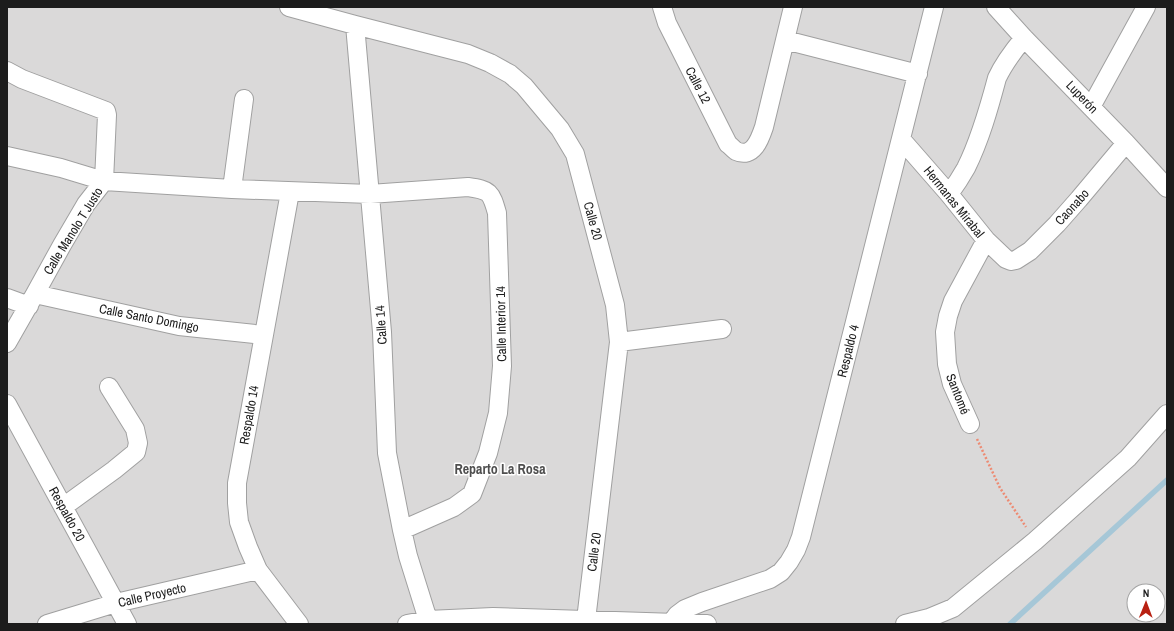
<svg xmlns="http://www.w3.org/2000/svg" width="1174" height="631" font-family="'Archivo Narrow',sans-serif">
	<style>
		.residential { fill: #dad9d9; fill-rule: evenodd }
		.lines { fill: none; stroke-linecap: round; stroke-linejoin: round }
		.stream { stroke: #a6c7d7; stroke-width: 5.5 }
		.minor-casing { stroke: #a0a0a0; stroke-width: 20 }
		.path { stroke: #ed8b73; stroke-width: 2.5; stroke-dasharray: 2 2; stroke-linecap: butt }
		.minor { stroke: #fff; stroke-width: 18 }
		.labels { text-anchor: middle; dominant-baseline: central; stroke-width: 3; stroke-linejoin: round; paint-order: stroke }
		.street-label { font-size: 13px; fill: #1c1c1c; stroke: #fff }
		.neighbourhood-label { font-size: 14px; font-weight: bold; fill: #4f4f4f; stroke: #fff }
	</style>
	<rect width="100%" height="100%" fill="#edeae3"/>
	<!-- residential -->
	<path class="residential" d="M7,7H1167V624H7ZM1134,591H1158V615H1134Z"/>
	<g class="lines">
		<!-- stream -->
		<path class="stream" d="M1010,624L1167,480"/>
		<!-- minor casing -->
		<g class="minor-casing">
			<path id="minor" d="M289,7L355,25L468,54L490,63L510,74L524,86L560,129L575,154L615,305L619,342L586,620
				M662,7L667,23L728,144C731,146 733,149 736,151C753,159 760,139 764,127L793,7
				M996,7L1024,38L1126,143L1167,188
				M355,25L382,332L387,453L402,530L408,556L428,620
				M785,40L918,74
				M7,71L22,79L106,111L107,115L104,181L86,204L62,245L35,294L7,343
				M1091,107L1146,7
				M901,139L949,194L986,240L1006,259L1011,261L1016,260L1030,251L1057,224L1079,199L1126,143
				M7,156L61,168L104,181L232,189L370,194L468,187C490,190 491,192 497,213L502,366L498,413L488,453L472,494L454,507L402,530
				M232,189L244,99
				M290,192L237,483V503L239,522L248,547L258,570L299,624
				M949,194C955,186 961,177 966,168C980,140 989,108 997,78C1004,63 1014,50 1024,38
				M35,294L179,326L264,335
				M7,298L29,306
				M619,342L722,329
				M7,404L127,624
				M970,424L952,384L947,364L945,332L948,316L953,301L986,240
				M63,507L114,470L136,452L138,443L135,429L109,387
				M672,622L677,615L685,609L702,602L770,579L781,572L789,562L796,550L801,537L934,7
				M47,624L116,603L258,570
				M407,624L428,620L493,617L707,624
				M905,624L929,618L953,608L1035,541L1128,458L1167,414"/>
		</g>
		<!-- path -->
		<path class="path" d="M977,439L1000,488L1026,527"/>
		<!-- minor -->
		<use href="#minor" class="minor"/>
	</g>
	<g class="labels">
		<!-- street labels -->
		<g class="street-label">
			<text transform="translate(698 85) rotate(63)">Calle 12</text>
			<text transform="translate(1082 97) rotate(46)">Luperón</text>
			<text transform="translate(954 202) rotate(51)">Hermanas Mirabal</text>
			<text transform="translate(1072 207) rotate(-48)">Caonabo</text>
			<text transform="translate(593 221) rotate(75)">Calle 20</text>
			<text transform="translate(73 231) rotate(-58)">Calle Manolo T Justo</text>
			<text transform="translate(149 318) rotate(11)">Calle Santo Domingo</text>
			<text transform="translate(501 324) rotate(-91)">Calle Interior 14</text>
			<text transform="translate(381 325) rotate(-94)">Calle 14</text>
			<text transform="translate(848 351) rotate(-76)">Respaldo 4</text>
			<text transform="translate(958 394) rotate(68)">Santomé</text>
			<text transform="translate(249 415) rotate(-80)">Respaldo 14</text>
			<text transform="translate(67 514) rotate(61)">Respaldo 20</text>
			<text transform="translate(594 552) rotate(-83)">Calle 20</text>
			<text transform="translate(152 595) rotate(-13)">Calle Proyecto</text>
		</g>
		<!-- neighbourhood labels -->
		<g class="neighbourhood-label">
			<text x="500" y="469">Reparto La Rosa</text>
		</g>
	</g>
	<!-- border -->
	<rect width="1174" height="631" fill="none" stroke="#1c1c1c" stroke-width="16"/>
	<!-- north arrow -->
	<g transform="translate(1146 603) rotate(1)"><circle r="19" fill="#ffffff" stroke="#a4a4a4"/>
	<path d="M0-3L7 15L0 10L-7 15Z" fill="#b82011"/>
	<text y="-6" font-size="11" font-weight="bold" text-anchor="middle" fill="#1c1c1c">N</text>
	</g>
</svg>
